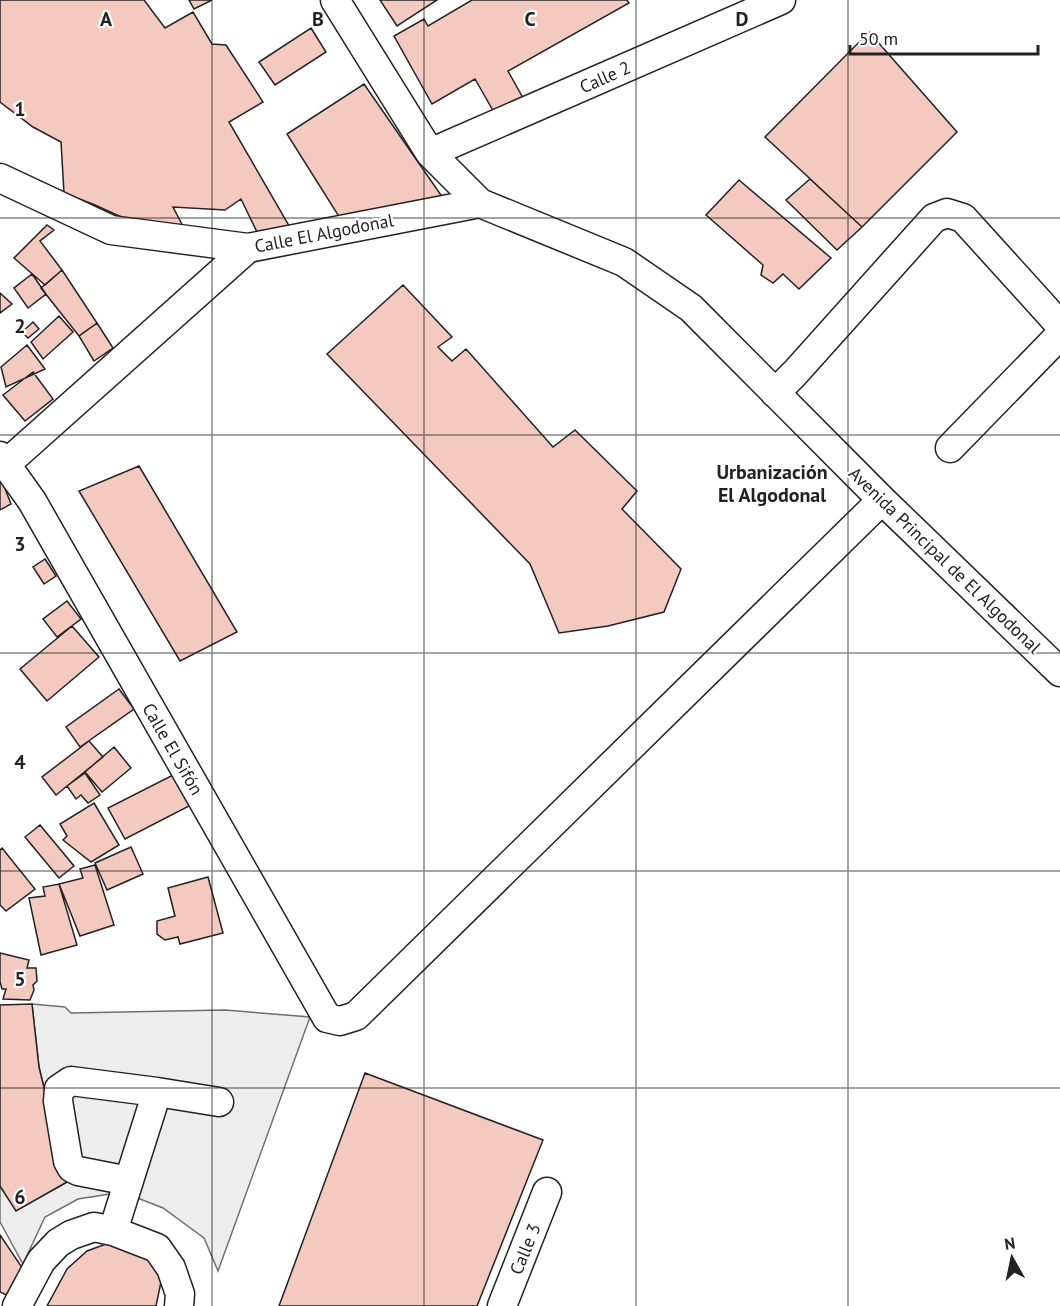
<svg xmlns="http://www.w3.org/2000/svg" width="1060" height="1306" font-family="'PT Sans',sans-serif">
	<style>
		.parking { fill: #ededed; stroke: #6f6f6f; stroke-width: 1.5 }
		.building { fill: #f3c9c0; stroke: #222; stroke-width: 1.5 }
		.lines { fill: none; stroke-linecap: round; stroke-linejoin: round }
		.minor-casing { stroke: #222; stroke-width: 31 }
		.minor { stroke: #fff; stroke-width: 28 }
		.grid { fill: none; stroke: #222; stroke-width: 1.5; stroke-opacity: 0.55 }
		.labels { text-anchor: middle; dominant-baseline: central; stroke-width: 4.5; stroke-linejoin: round; paint-order: stroke }
		.street-label { font-size: 18px; fill: #222; stroke: #fff }
		.neighbourhood-label { font-size: 20px; font-weight: bold; fill: #222; stroke: #fff }
		.grid-label { font-size: 20px; text-anchor: middle; font-weight: bold; fill: #222; stroke: #fff; stroke-width: 4.5; stroke-linejoin: round; paint-order: stroke }
	</style>
	<rect width="100%" height="100%" fill="#fff"/>
	<!-- parking -->
	<path class="parking" d="M32,1004L65,1007L71,1013L225,1010L310,1017L218,1271L204,1238L163,1208L135,1197L110,1194L78,1199L45,1217L23,1264L0,1222V1184L16,1210L67,1182L63,1157L48,1104L39,1067Z"/>
	<!-- building -->
	<path class="building" d="M0,0H144L165,28L193,12L212,44L226,45L263,102L229,122L291,229L257,232L241,199L225,210L173,207L186,232L130,221L95,205L64,193L61,142L33,127L0,102Z
		M189,0H212L194,9Z
		M380,0H437L397,26Z
		M472,0H627L629,3L508,71L523,98L495,114L475,79L432,104L394,36L424,19L428,26Z
		M311,28L326,52L275,85L259,62Z
		M869,32L957,132L862,227L765,137Z
		M364,84L443,198L343,223L287,134Z
		M810,179L862,227L837,250L786,200Z
		M739,180L831,258L799,289L783,274L773,283L761,275L763,265L706,215Z
		M47,225L54,230L40,241L62,270L45,285L14,258Z
		M62,270L97,323L79,336L41,288Z
		M32,274L46,294L28,308L14,288Z
		M403,285L452,337L438,347L452,361L466,349L553,447L575,430L637,491L622,509L681,569L664,612L608,626L559,633L530,564L327,354Z
		M0,293L12,304L0,313Z
		M59,316L73,332L43,359L31,342Z
		M33,322L39,329L28,338L22,332Z
		M97,323L113,348L94,361L79,336Z
		M27,345L45,369L6,387L1,367Z
		M33,372L53,399L25,421L3,395Z
		M139,466L237,632L180,661L79,491Z
		M0,476L11,504L0,510Z
		M45,559L56,576L44,584L33,567Z
		M67,601L81,619L57,637L43,619Z
		M72,626L99,657L47,701L20,669Z
		M119,689L134,709L80,747L66,727Z
		M89,741L103,757L56,795L42,777Z
		M114,747L131,768L102,792L85,772Z
		M85,773L100,795L88,803L81,795L76,799L67,786Z
		M175,774L191,805L125,839L108,808Z
		M94,803L119,845L91,862L63,840L67,836L60,824Z
		M40,825L74,866L59,878L25,837Z
		M131,847L143,874L107,890L95,863Z
		M2,848L35,889L6,911L0,905V850Z
		M95,865L114,925L80,936L59,884L83,878L80,869Z
		M208,877L223,933L180,944L178,937L165,940L157,934V921L175,916L168,888Z
		M59,884L77,945L41,955L29,898L45,896L43,887Z
		M0,953L29,960L27,968H36L37,981L33,985L34,990L30,1000L3,999L6,989H2L0,982Z
		M32,1004L39,1067L48,1104L63,1157L67,1182L16,1211L0,1186V1005Z
		M365,1073L543,1140L477,1306H279Z
		M0,1235L25,1272L11,1297L0,1292Z
		M114,1241L153,1257L161,1282L156,1306H47L67,1269L87,1251Z"/>
	<g class="lines">
		<!-- minor casing -->
		<g class="minor-casing">
			<path id="minor" d="M335,0L430,153L480,203L624,262L691,308L882,500L1060,672
				M430,153L781,0
				M0,178L111,230L248,248L480,203
				M775,393L795,373L934,218L947,213L963,218L1060,325
				M950,448L1060,335
				M0,456L32,501L327,1018L340,1021L356,1016L882,500
				M6,464L248,248
				M129,1181L78,1171L72,1168L68,1161L58,1101L59,1089L71,1081L157,1092L219,1102
				M113,1231L157,1092
				M17,1306L41,1261L58,1243L71,1235L94,1227L113,1231L157,1248L171,1268L180,1294L179,1306
				M502,1306L547,1192"/>
		</g>
		<!-- minor -->
		<use href="#minor" class="minor"/>
	</g>
	<!-- grid -->
	<path class="grid" d="M212,0V1306M424,0V1306M636,0V1306M848,0V1306M0,218H1060M0,435H1060M0,653H1060M0,871H1060M0,1088H1060"/>
	<g class="labels">
		<!-- street labels -->
		<g class="street-label">
			<text transform="translate(605 77) rotate(-24)">Calle 2</text>
			<text transform="translate(324 233) rotate(-11)">Calle El Algodonal</text>
			<text transform="translate(945 560) rotate(44)">Avenida Principal de El Algodonal</text>
			<text transform="translate(173 749) rotate(60)">Calle El Sifón</text>
			<text transform="translate(525 1249) rotate(-68)">Calle 3</text>
		</g>
		<!-- neighbourhood labels -->
		<g class="neighbourhood-label">
			<text x="772" y="472">Urbanización<tspan x="772" dy="23">El Algodonal</tspan></text>
		</g>
	</g>
	<g class="grid-label">
		<text x="106" y="26">A</text>
		<text x="318" y="26">B</text>
		<text x="530" y="26">C</text>
		<text x="742" y="26">D</text>
		<text x="20" y="116">1</text>
		<text x="20" y="333">2</text>
		<text x="20" y="551">3</text>
		<text x="20" y="769">4</text>
		<text x="20" y="986">5</text>
		<text x="20" y="1204">6</text>
	</g>
	<!-- north arrow -->
	<g transform="translate(1012 1258) rotate(351)" stroke="#ffffff" stroke-width="4.5" paint-order="stroke">
	<path d="M0-4.5L10 22L0 15L-10 22Z" fill="#222222"/>
	<text y="-9" font-size="16" font-weight="bold" text-anchor="middle" fill="#222222">N</text>
	</g>
	<!-- scale -->
	<path d="M850 45v9h188v-9" fill="none" stroke="#222222" stroke-width="3"/>
	<text x="859" y="45" font-size="18" fill="#222222" stroke="#ffffff" stroke-width="4.5" paint-order="stroke">50 m</text>
</svg>
